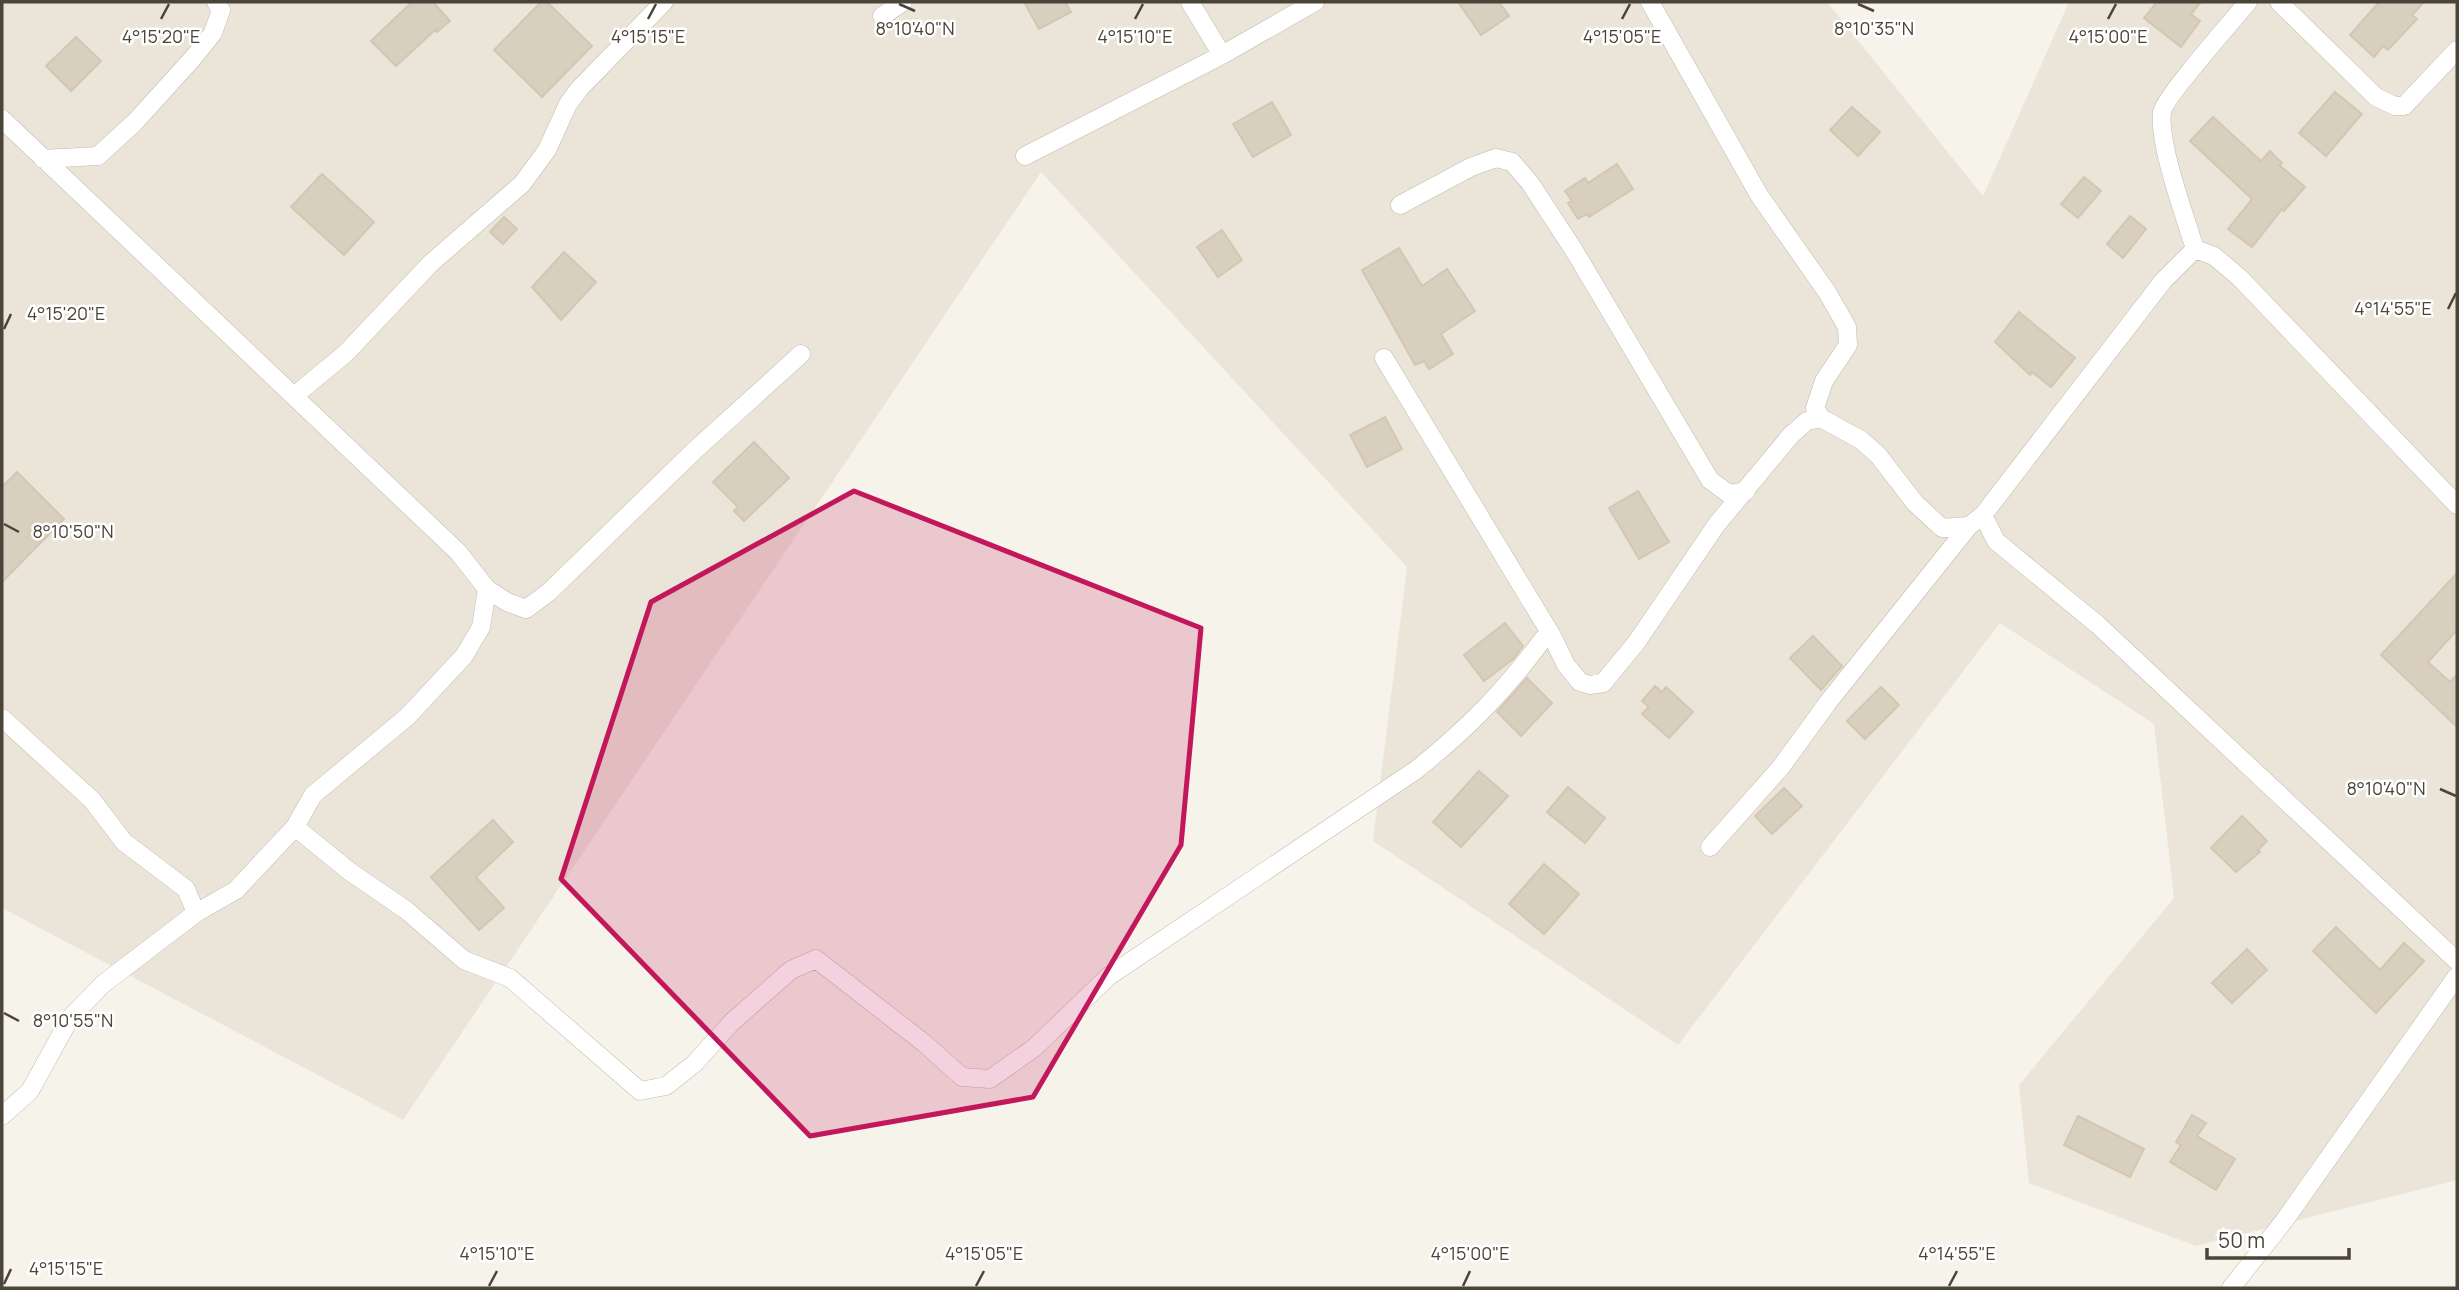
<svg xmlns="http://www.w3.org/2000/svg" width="2459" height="1290" font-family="Manrope,sans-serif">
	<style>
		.residential { fill: #eae5d8 }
		.building { fill: #d9cfbf; stroke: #d4c7b2; stroke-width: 2 }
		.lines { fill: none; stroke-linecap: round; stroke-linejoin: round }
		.street-casing { stroke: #c3bbac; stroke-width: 19 }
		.street { stroke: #fff; stroke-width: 18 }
		.marked { fill: #c2185b; fill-opacity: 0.2; stroke: #c2185b; stroke-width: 5; stroke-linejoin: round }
		.ticks { fill: none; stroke: #4b4438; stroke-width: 2.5 }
		.ticks-label { font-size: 18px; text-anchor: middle; fill: #4b4438; stroke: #fff; stroke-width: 5; stroke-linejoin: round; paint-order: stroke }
	</style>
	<rect width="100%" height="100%" fill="#f6f3eb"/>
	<!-- residential -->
	<path class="residential" d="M2,2H1827L1983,196L2069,2H2457V1180L2196,1246L2029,1183L2019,1085L2174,898L2154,724L2000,623L1678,1045L1373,841L1407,567L1041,172L403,1120L2,908Z"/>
	<!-- building -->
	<path class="building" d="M412,2H433L450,21L437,32L435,30L396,66L371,41Z
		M541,2H547L592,46L542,97L494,50Z
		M1024,2H1065L1071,12L1039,29Z
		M1458,2H1499L1509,16L1481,35Z
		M2157,2H2201L2191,14L2200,21L2181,47L2144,18Z
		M2379,2H2424L2412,15L2417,19L2400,37L2388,50L2383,46L2374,57L2350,35Z
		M76,37L101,61L71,91L46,66Z
		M2335,92L2362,114L2326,156L2299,133Z
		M1272,102L1291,135L1253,157L1233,124Z
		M1852,107L1880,132L1858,156L1830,130Z
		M2213,117L2261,161L2270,151L2282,163L2279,165L2305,187L2284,211L2282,209L2252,247L2228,229L2252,199L2190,141Z
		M1617,164L1633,189L1589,217L1587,214L1578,219L1568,203L1572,201L1565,191L1585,178L1588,183Z
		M322,174L374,222L344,255L291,207Z
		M2084,177L2101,191L2078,218L2061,204Z
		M2130,216L2146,229L2123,258L2107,244Z
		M504,217L517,229L503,244L490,232Z
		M1222,230L1242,260L1218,277L1197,247Z
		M1399,248L1422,286L1447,269L1475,311L1441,334L1453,354L1429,369L1424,361L1415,365L1362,270Z
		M564,252L596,282L561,320L532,287Z
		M2019,312L2075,358L2051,387L2032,372L2030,375L1995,342Z
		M1385,417L1402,449L1367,467L1350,435Z
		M754,442L789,478L744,521L734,511L738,507L713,482Z
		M17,472L64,519L2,582V487Z
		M1638,491L1669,542L1639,559L1609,508Z
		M2457,573V630L2428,662L2450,682L2457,675V727L2381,655Z
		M1505,623L1523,646L1513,659L1484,681L1464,655Z
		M1813,636L1842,666L1821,690L1790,658Z
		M1527,678L1552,703L1521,736L1497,712Z
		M1655,686L1662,692L1666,687L1693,712L1669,738L1642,714L1649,707L1642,701Z
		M1881,687L1899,705L1865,739L1847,721Z
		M1479,771L1508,796L1461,847L1433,822Z
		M1568,787L1605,818L1585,843L1547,812Z
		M1784,788L1802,806L1772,834L1755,816Z
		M2242,816L2267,841L2258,850L2260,852L2236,872L2211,848Z
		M493,820L513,842L476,877L504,908L479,930L431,877Z
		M1544,864L1579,894L1544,934L1509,904Z
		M2336,927L2380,970L2404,943L2424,961L2376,1013L2313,951Z
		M2247,949L2267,970L2232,1003L2212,983Z
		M2192,1115L2206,1123L2197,1136L2235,1159L2216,1190L2170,1162L2181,1145L2176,1142Z
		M2078,1116L2144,1149L2130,1177L2064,1145Z"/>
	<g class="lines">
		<!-- street casing -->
		<g class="street-casing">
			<path id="street" d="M1190,2L1222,55
				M1650,2L1759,195L1827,292L1847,327L1848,345L1824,381L1815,408L1821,418
				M2279,2L2376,97L2395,106H2404L2457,50
				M882,16L903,2
				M2,119L458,552L487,589L481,627L464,656L407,717L313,795L295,827L236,890L196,913L103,984L70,1018L30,1091L2,1116
				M1025,156L1222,55L1315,2
				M43,159L98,156L135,122L193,58L213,33L221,10L216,2
				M1400,205L1471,167L1496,158L1512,162L1530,183L1575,252L1710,480L1729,494L1746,491
				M2195,249C2185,216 2158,144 2162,112C2164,98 2234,19 2248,2
				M1384,358L1552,636
				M294,396L346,353L431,263L522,184L547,150L568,104L580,88L664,2
				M1983,515L1996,541L2098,625L2457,961
				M487,589L507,602L526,609L549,592L694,451L801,354
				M2,718L92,800L124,842L186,889L196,913
				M295,827L349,871L406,910L464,960L510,978L640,1091L666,1086L694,1064L732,1022L791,970L816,959L924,1043L962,1077L990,1079L1034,1048L1109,976L1416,770C1467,729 1504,692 1543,639L1552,636L1566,665L1580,682L1590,685L1603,683L1636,643L1717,524L1791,435L1807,421L1821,418L1861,440L1878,455L1915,503L1942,528L1969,526L1983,515L2163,281L2195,249L2214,256L2240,278L2457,505
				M1710,847L1781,767L1829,701L1969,526
				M2231,1288L2284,1221L2457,976"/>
		</g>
		<!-- street -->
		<use href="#street" class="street"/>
	</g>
	<!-- marked area -->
	<path class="marked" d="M854,491L1201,628L1181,845L1033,1097L810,1136L561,879L651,602Z"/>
	<!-- ticks -->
	<path class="ticks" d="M899,4L915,11M1858,4L1874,11M161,19L169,4M648,19L656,4M1135,19L1143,4M1622,19L1630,4M2108,19L2116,4M2448,309L2456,293M4,329L11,314M4,524L19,532M2440,789L2456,796M4,1013L19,1021M4,1284L11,1269M489,1286L497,1271M976,1286L984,1271M1463,1286L1470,1271M1949,1286L1957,1271"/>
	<g class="ticks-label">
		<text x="915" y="35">8°10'40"N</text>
		<text x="1874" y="35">8°10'35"N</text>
		<text x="161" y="43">4°15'20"E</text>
		<text x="648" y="43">4°15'15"E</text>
		<text x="1135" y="43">4°15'10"E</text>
		<text x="1622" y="43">4°15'05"E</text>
		<text x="2108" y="43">4°15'00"E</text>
		<text x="2393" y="315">4°14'55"E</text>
		<text x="66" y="320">4°15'20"E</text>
		<text x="73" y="538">8°10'50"N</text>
		<text x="2386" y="795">8°10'40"N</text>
		<text x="73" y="1027">8°10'55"N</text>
		<text x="497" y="1260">4°15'10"E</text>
		<text x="984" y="1260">4°15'05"E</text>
		<text x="1470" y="1260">4°15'00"E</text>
		<text x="1957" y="1260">4°14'55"E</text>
		<text x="66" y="1275">4°15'15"E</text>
	</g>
	<!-- border -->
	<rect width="2459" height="1290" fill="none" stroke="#4b4438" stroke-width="7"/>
	<!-- scale -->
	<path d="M2207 1248v10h142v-10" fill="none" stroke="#4b4438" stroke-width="3.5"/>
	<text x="2218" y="1248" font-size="21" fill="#4b4438" stroke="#ffffff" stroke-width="5" paint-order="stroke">50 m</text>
</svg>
